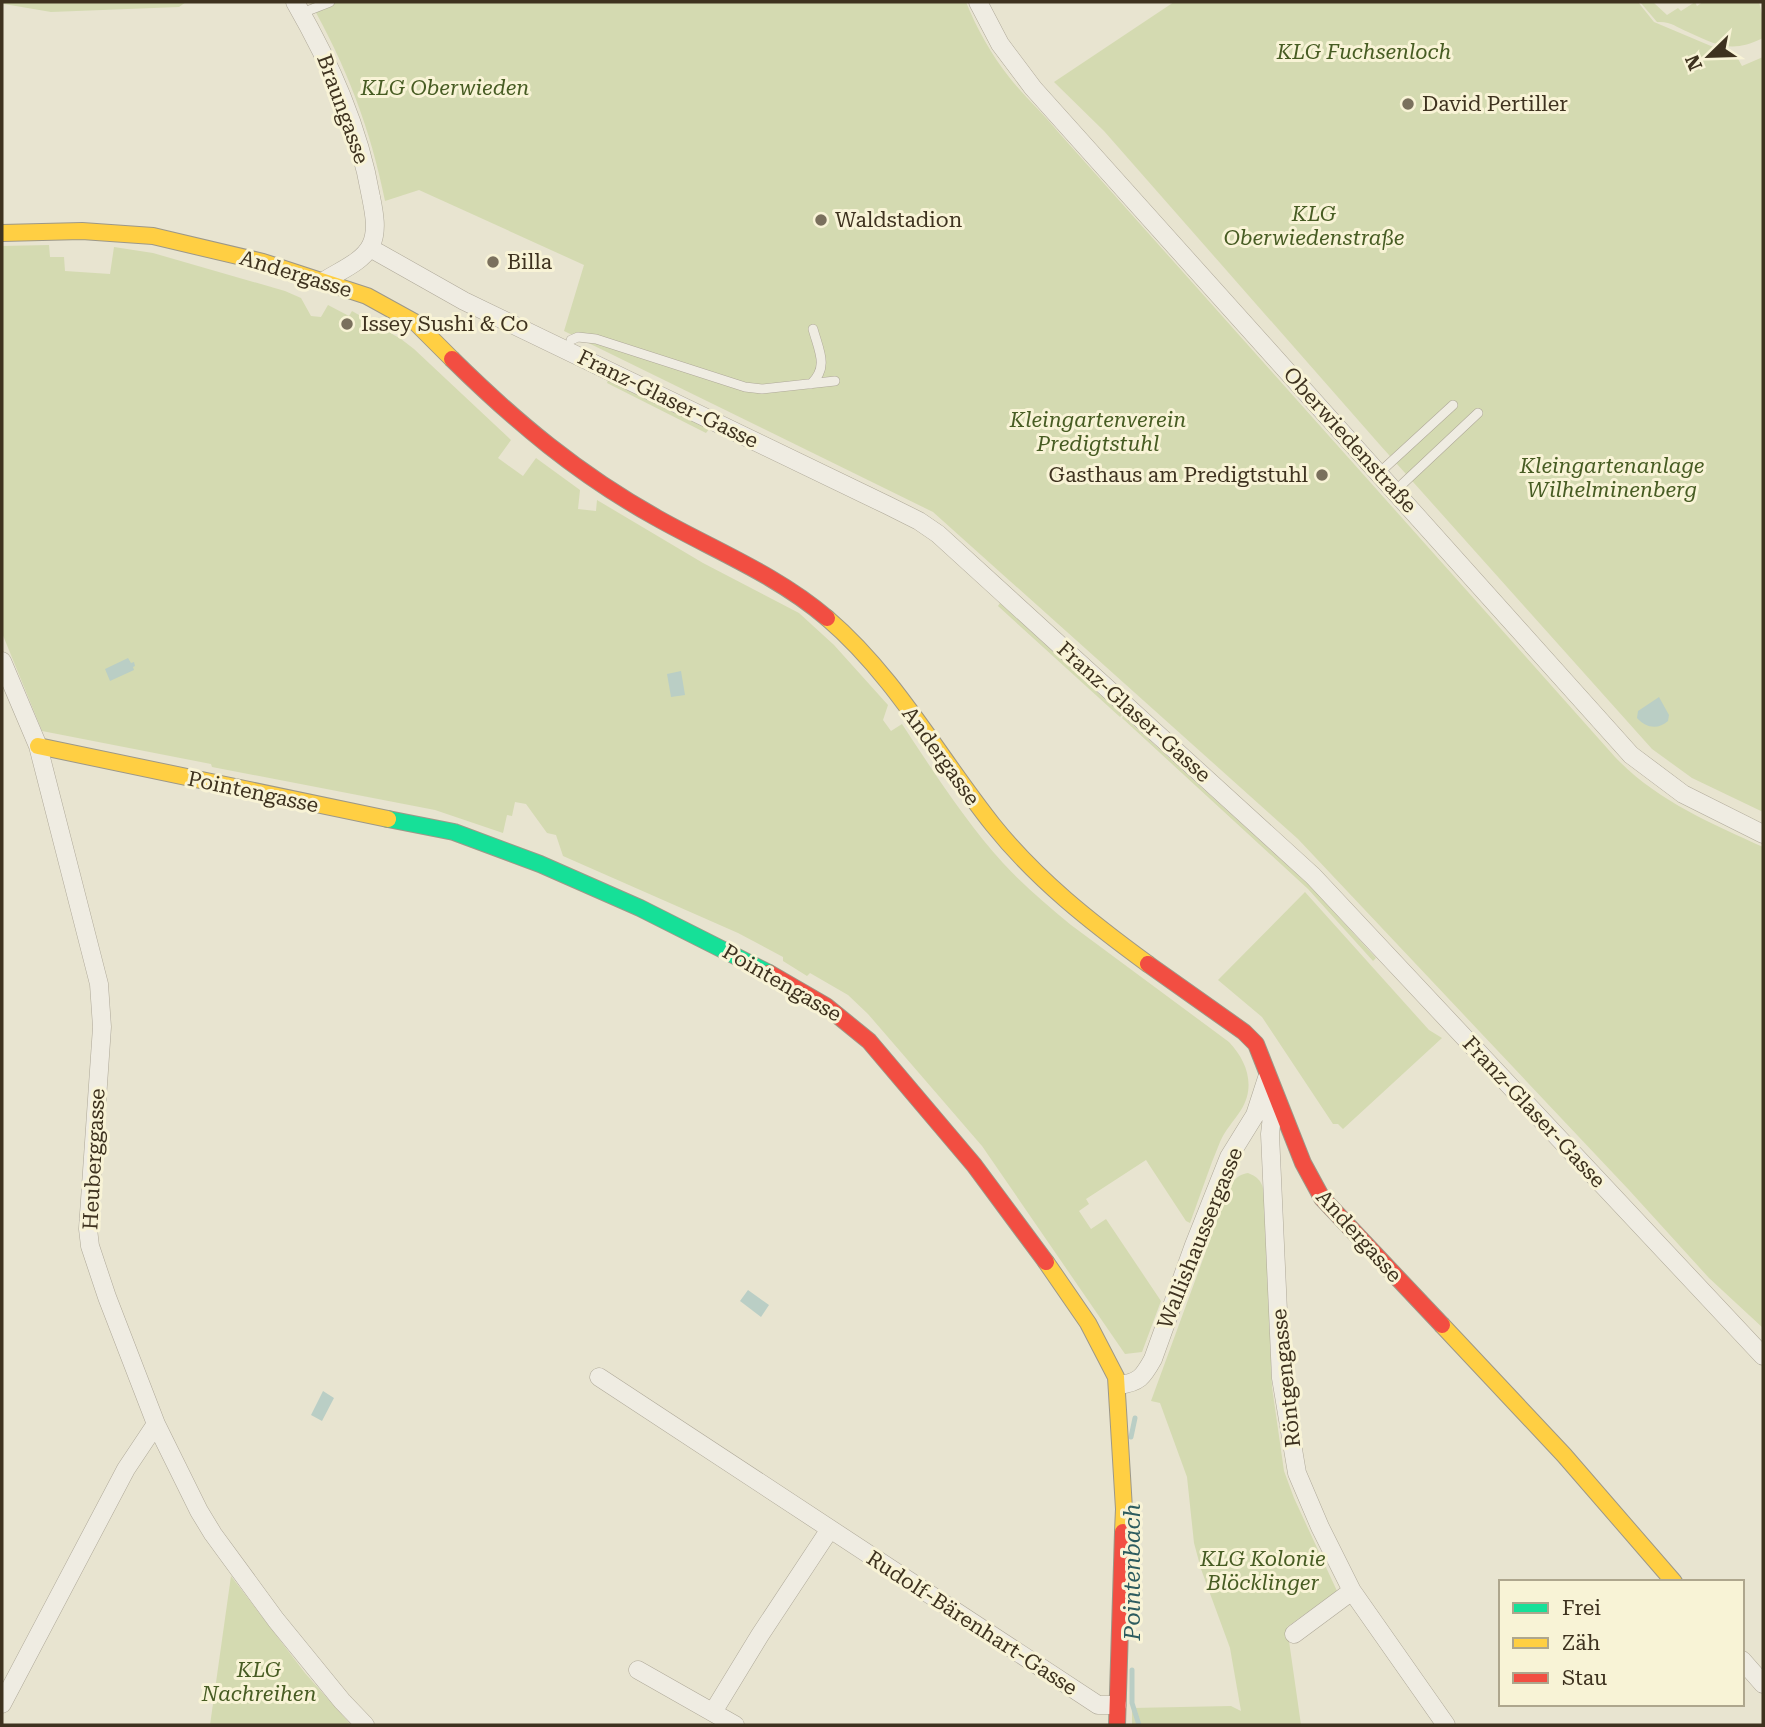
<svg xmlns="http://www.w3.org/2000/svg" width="1765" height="1727" font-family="'Roboto Serif',serif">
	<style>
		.green { fill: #d4dab1 }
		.water { fill: #bacec5 }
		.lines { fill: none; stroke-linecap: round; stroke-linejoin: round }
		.stream { stroke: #bacec5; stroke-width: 5 }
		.lane-casing { stroke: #aea898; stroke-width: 10 }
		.street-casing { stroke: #aea898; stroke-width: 19 }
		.fast-casing { stroke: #9d9888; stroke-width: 18 }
		.slow-casing { stroke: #9d9888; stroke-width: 18 }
		.jam-casing { stroke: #9d9888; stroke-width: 18 }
		.lane { stroke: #efece2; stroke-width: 9 }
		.street { stroke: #efece2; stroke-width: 18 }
		.fast { stroke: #16e098; stroke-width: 16 }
		.slow { stroke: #ffcf43; stroke-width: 16 }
		.jam { stroke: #f24e42; stroke-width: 16 }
		.poi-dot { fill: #7a705d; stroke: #f8f3d6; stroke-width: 2.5 }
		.labels { text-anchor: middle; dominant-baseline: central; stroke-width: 6; stroke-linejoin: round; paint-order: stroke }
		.park-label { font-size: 21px; font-style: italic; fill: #475c23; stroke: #f8f3d6 }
		.poi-label { font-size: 21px; fill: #3e321f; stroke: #f8f3d6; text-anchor: start }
		.street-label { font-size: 21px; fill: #3e321f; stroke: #f8f3d6 }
		.water-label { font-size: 23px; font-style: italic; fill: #2d5c5f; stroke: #f8f3d6 }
	</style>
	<rect width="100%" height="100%" fill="#e8e4d0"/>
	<!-- green -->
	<path class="green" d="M2,2H186L179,7L51,12L4,4Z
		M310,2H966C977,29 991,54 1009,77C1025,97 1044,114 1060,134L1615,757C1656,800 1710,823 1763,847V1328L1709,1278L1629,1190L1298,839L933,512L564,331L584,265L419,190L385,201C371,130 346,65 310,2Z
		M1174,2H1638L1654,22L1737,57L1742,66L1763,57V812L1692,778L1652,749L1380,445L1104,131L1054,82Z
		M1640,2H1653L1667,15L1678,8L1681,11L1695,2L1697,6L1703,2H1759L1763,18V38C1733,53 1718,46 1688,32C1676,27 1671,21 1657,22Z
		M49,245L50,257H64L65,271L110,274L114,247L153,253L285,291L301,298L311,316L321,317L328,305L349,316L352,311L401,339L414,349L511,440L498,458L523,476L536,458L580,490L578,509L596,511L597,500L703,563L799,613L834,645L888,705L883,720L891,731L902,724C933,771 965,821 1003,863C1024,886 1048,906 1071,925L1229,1042C1247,1061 1256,1086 1241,1110C1234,1121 1225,1130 1220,1142C1209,1168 1200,1196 1190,1223L1186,1221L1146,1160L1086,1199L1089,1204L1079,1211L1091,1229L1106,1219L1161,1301L1142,1352L1125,1354L982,1146L868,1014L848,995L810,973L807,976L783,961V957L738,933L563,856L556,835L547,833L526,804L515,802L512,816L507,815L503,833L435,810L212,767L211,764L42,731L2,633V246Z
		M608,380L709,429L706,433L607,383Z
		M1000,603L1122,715L1120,717L998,606Z
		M1123,716L1310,886L1376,958L1373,961L1308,889L1122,718Z
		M1305,892L1429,1030L1442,1038L1343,1129L1338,1124H1333L1262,1017L1218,980Z
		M1248,1173C1263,1179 1263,1186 1265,1201L1272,1387L1284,1471L1294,1498L1337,1591L1287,1627L1301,1725H1132V1708L1231,1706L1241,1711L1230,1648L1201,1569L1194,1543L1187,1477L1160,1403L1151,1401L1225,1199C1230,1186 1234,1175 1248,1173Z
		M231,1576L305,1673L351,1725H210Z"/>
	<!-- water -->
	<path class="water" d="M128,658L131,663L134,662L135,666L133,667L134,670L110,681L105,669Z
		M681,671L685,695L671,697L667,674Z
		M1659,697L1669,715L1668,721C1658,730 1646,728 1637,718L1638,711Z
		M748,1290L769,1305L761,1317L740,1301Z
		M323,1391L334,1398L322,1421L311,1415Z"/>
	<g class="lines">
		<!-- stream -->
		<path class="stream" d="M1131,1437L1135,1418
			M1132,1670V1703L1139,1725"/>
		<!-- lane casing -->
		<g class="lane-casing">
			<path id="lane" d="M302,13L330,2
				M571,340L578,337L596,339L745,387L762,389L835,381
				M811,384C829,367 819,351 813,329
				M1379,473L1453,405
				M1395,491L1478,413"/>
		</g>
		<!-- street casing -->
		<g class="street-casing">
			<path id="street" d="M295,2C330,63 359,127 371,197C374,212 378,231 371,245C363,262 339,271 324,281
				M978,2L1000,44L1033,88L1631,755L1683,794L1763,834
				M370,248L464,301L887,505L919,521L938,534L1313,876L1763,1356
				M2,661L38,746L99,984L102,1027L88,1229L90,1246L107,1297L156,1424L126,1469L2,1704
				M1274,1098L1270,1134L1281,1378L1297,1473L1320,1527L1352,1591L1446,1725
				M599,1377L1098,1705H1117
				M1118,1385C1139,1383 1143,1377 1153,1359L1194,1245L1229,1157L1255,1115L1267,1078
				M156,1424L199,1511L213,1534L276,1620L342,1701L365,1725
				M1294,1634L1352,1591
				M1742,1660L1763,1684
				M638,1670L735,1725
				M713,1712L760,1635L830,1529"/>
		</g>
		<!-- fast casing -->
		<g class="fast-casing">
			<path id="fast" d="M388,819L454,832L540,864L640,908L769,973"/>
		</g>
		<!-- slow casing -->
		<g class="slow-casing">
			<path id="slow" d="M2,233L82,231L153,236L263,262L367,296L416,323L452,359
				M827,618C895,676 938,756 993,825C1037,880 1092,923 1148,964
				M38,746L388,819
				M1046,1262L1088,1323L1116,1377L1124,1509L1123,1532
				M1442,1325L1564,1455L1674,1582"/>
		</g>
		<!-- jam casing -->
		<g class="jam-casing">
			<path id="jam" d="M452,359C516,422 578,474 657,518C714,550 777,575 827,618
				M1148,964L1244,1032L1256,1044L1303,1163L1322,1198L1442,1325
				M769,973L826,1006L869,1041L974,1165L1046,1262
				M1117,1725L1123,1532"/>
		</g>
		<!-- lane -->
		<use href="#lane" class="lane"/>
		<!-- street -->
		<use href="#street" class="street"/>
		<!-- fast -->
		<use href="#fast" class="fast"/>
		<!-- slow -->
		<use href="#slow" class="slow"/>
		<!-- jam -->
		<use href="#jam" class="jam"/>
	</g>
	<!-- markers -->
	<g class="poi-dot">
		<circle cx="1408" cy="104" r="7"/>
		<circle cx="821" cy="220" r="7"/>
		<circle cx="493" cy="262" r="7"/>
		<circle cx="347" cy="324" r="7"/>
		<circle cx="1322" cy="475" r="7"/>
	</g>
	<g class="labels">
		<!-- park labels -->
		<g class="park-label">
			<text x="1364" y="52">KLG Fuchsenloch</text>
			<text x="445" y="88">KLG Oberwieden</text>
			<text x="1314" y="214">KLG<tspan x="1314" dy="24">Oberwiedenstraße</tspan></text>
			<text x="1098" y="420">Kleingartenverein<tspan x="1098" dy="24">Predigtstuhl</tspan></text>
			<text x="1612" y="466">Kleingartenanlage<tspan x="1612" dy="24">Wilhelminenberg</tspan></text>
			<text x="1263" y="1559">KLG Kolonie<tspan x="1263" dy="24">Blöcklinger</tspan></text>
			<text x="259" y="1670">KLG<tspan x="259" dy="24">Nachreihen</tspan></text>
		</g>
		<!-- poi labels -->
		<g class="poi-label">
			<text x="1422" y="104">David Pertiller</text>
			<text x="835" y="220">Waldstadion</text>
			<text x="507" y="262">Billa</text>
			<text x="361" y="324">Issey Sushi &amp; Co</text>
			<text x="1308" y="475" text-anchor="end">Gasthaus am Predigtstuhl</text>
		</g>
		<!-- street labels -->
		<g class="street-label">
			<text transform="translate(343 109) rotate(70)">Braungasse</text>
			<text transform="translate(296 274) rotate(17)">Andergasse</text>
			<text transform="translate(668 399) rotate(26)">Franz-Glaser-Gasse</text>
			<text transform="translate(1350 440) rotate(48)">Oberwiedenstraße</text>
			<text transform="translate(1134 712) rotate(42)">Franz-Glaser-Gasse</text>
			<text transform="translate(941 756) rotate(54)">Andergasse</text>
			<text transform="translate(253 792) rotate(12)">Pointengasse</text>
			<text transform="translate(782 983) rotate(30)">Pointengasse</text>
			<text transform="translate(1534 1112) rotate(47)">Franz-Glaser-Gasse</text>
			<text transform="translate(94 1159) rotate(-87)">Heuberggasse</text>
			<text transform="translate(1359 1236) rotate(48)">Andergasse</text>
			<text transform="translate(1200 1238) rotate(-68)">Wallishaussergasse</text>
			<text transform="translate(1286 1378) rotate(-96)">Röntgengasse</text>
			<text transform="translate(972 1623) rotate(33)">Rudolf-Bärenhart-Gasse</text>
		</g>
		<!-- water labels -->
		<g class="water-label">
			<text transform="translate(1132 1572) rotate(-90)">Pointenbach</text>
		</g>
	</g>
	<!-- border -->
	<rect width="1765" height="1727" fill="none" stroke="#3e321f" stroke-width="7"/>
	<!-- legend -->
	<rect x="1499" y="1580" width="245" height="126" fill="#f8f3d6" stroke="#aea68d" stroke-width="2"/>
	<rect x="1513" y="1603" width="35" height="10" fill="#16e098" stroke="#aea68d" stroke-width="2"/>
	<text x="1562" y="1615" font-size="21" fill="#3e321f">Frei</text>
	<rect x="1513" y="1638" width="35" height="10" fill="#ffcf43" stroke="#aea68d" stroke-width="2"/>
	<text x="1562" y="1650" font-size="21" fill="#3e321f">Zäh</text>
	<rect x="1513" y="1673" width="35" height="10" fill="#f24e42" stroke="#aea68d" stroke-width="2"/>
	<text x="1562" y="1685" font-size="21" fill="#3e321f">Stau</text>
	<!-- north arrow -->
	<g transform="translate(1709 56) rotate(247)" stroke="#f8f3d6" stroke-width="5" paint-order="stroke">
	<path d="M0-5L12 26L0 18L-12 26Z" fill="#3e321f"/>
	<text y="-10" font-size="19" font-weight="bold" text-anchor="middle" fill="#3e321f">N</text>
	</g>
</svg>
